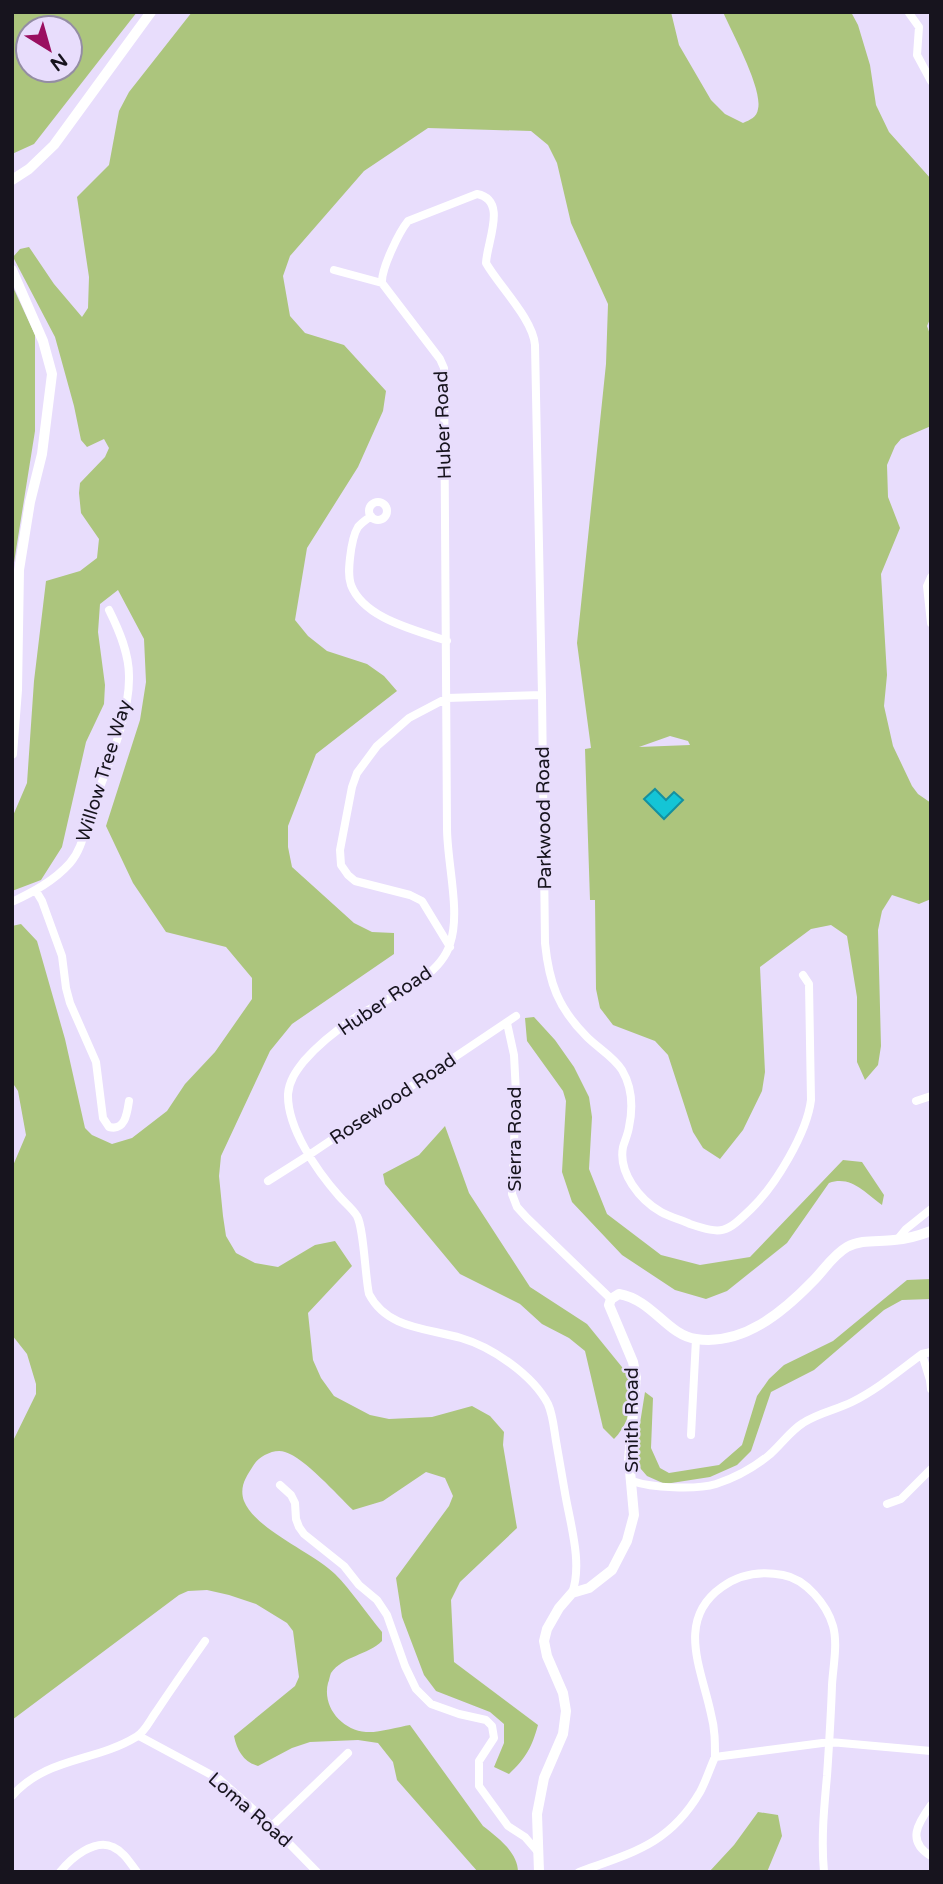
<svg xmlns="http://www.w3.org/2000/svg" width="943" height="1884" font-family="'Varela Round',sans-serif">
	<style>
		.green { fill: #acc57d; fill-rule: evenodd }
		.water { fill: #14c5d6; stroke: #15909f; stroke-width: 2 }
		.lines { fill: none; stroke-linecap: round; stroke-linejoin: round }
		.minor { stroke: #fff; stroke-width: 8 }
		.tertiary { stroke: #fff; stroke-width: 10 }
		.labels { text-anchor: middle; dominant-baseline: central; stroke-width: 5; stroke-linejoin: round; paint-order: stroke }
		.street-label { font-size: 19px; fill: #17141e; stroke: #e8ddfc }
	</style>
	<rect width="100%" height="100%" fill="#e8ddfc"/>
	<!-- green -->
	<path class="green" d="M12,12H137L34,144L12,154ZM70,28V70H28V28Z
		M192,12H671L679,45L711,100L725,114L743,123C750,120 757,117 758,109C763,89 732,33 723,12H851L858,25L870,65L876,105L889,132L931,179V317L927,326L931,337V426L901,439L895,446L887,465L888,497L900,528L881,574L887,675L884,706L893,746L912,786L918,794L931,803V899L919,904L892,895L882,911L878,930L881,1046L878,1065L865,1080L857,1062V997L847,936L831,925L811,929L760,967L765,1072L762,1091L743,1130L720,1159L703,1148L693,1132L668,1055L655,1041L613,1025L600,1008L596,989L595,900H590L585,749L591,748L577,643L606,364L608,304L571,223L557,163L548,145L531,131L428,128L364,171L290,256L283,276L290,316L305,333L344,345L386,391L383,411L358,467L307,548L295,620L308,636L327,651L367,664L384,676L397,691L316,754L288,826V847L292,867L354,923L372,932L394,933V954L292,1024L270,1051L221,1156L219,1176L223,1216L226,1236L236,1253L255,1263L278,1267L315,1245L335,1241L352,1266L308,1313L313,1360L321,1378L334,1396L370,1415L389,1419L432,1417L472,1406L490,1416L504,1432L503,1445L517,1528L460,1582L451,1600L454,1662L538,1725C532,1747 526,1758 509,1774L494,1767L504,1743V1724L490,1712L436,1691L424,1675L402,1617L396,1578L449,1506L453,1496L445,1478L426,1472L383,1501L353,1510C337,1495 305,1458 285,1452C274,1448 258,1457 253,1466C246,1477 239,1487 244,1501C255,1529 312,1552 335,1574C351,1590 367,1614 382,1632V1641C368,1655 343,1656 331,1673C330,1675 329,1681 328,1683C322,1707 342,1730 366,1732C378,1733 398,1727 410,1725L483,1826C497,1837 518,1852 518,1872H478L397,1780L393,1762L378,1743L358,1740L310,1742L292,1748L258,1766C244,1762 237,1751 234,1736L295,1686L299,1677L293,1631L287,1623L256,1604L229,1595L207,1590L188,1591L179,1595L12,1720V1443L36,1394V1384L27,1354L12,1335V1168L26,1135L18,1091L12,1082V926L21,924L37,941L65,1039L85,1128L92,1135L112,1144L132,1138L167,1111L185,1084L215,1052L252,999V978L226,947L166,932L133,883L106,826L140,720L146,682L144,639L118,590L100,604L98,632L105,685L104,704L86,742L62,847L41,880L12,891V818L27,783L34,681L46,581L80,571L97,558L99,539L81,513L79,493L80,483L105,457L109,448L104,439L87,447L81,440L74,406L55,337L13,257L20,249L29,247L54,284L82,317L88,308L89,277L77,197L109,165L119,111L129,92ZM670,736L688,741L690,745L639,747Z
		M12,285L35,335V431L12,575Z
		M534,1017L555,1040L574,1067L589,1097L592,1117L589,1169L607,1214L661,1255L700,1265L750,1257L843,1160L862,1162L884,1195L882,1205C865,1193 851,1175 829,1183L787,1243L727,1291L706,1299L675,1290L622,1255L572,1202L562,1172L566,1101L563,1091L527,1041L525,1018Z
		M445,1126L469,1193L530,1287L587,1324L626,1372C636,1394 631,1422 614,1439L603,1428L585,1351L569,1338L542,1324L520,1304L460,1274L385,1184L383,1174L419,1155Z
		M931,1279V1299L902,1300L884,1310L814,1370L771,1392L751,1451L737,1465L710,1477L665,1484L647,1476L634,1461L645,1392L653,1398L651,1448L660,1468L669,1473L719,1465L742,1445L757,1396L769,1379L784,1365L833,1341L907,1280Z
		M758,1812L778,1815L782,1836L767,1872H709L734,1845Z"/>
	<!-- water -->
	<path class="water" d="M655,789L666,800L674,792L683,800L664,819L644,799Z"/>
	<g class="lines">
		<!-- minor -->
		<path class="minor" d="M909,13L919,27L917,55L931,81
			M334,270L382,283
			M382,283C381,269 399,232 408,221L477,194C508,200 487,241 486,263C499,286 533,319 535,345L542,695L545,943C549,983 558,1008 587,1037C598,1048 614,1057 622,1070C632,1087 633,1108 629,1127C628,1134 625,1140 623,1147C618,1173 640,1200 661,1212C670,1217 681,1220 690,1224C723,1235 726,1233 751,1209C775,1186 807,1133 811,1100L809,984L803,975
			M382,283L440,359L444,368C446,522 447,675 447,828C447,863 461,912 450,944C439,980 386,998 356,1017C338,1029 318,1045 304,1061C296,1071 289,1081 288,1094C287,1128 317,1171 339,1196C345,1203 352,1208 357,1216C364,1229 365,1276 369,1294C387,1329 427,1328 461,1338C492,1347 533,1375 548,1404C553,1415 554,1429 556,1441C559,1458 562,1476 565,1493C570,1523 583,1564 572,1593
			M369 511a9 9 0 1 1 18 0a9 9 0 1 1-18 0Z
			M371,516C367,519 361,523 358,527C353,535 351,549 350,558C349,567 348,576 351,585C364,619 416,630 447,641
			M931,577L927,586L931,623
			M36,891L42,901L62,956L66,988L70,1003L96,1062L103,1118L109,1127C125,1131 127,1114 129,1101
			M12,902C33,892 54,881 70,863C82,849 84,832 90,814C104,774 130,719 129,676C129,653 119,630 109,610
			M450,947L422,901L410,895L355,881L348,875L341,865L340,850L352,787L357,773L377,746L409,718L447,698L542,695
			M507,1023L514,1055L516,1093L512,1194L517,1207L527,1218L611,1299
			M916,1101L931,1096
			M268,1181L309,1155L516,1016
			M897,1240L906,1229L931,1209
			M922,1354L930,1380L931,1389
			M691,1435L696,1339
			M632,1481C652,1488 696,1490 716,1484C735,1478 753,1468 768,1456C780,1446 790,1431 803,1423C818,1413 836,1410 852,1402C878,1389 899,1371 922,1354L931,1352
			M280,1485L291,1495L295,1503L296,1519L299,1527L304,1534L344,1566L359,1585L377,1600L387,1615L405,1666L416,1689L431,1704L459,1714L486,1720L492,1726L494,1738L479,1761V1786L508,1826L525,1837L538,1852
			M887,1504L901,1499L931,1469
			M139,1736L219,1779L272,1826L317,1872
			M715,1757C715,1742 715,1729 711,1714C702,1670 675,1620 722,1587C740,1574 762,1571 783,1575C806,1579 827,1605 833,1626C838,1644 833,1667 832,1685C831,1715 829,1746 827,1776C824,1808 821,1840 824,1872
			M12,1796C46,1757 95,1762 136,1737C145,1732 150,1720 156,1712C172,1688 188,1665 205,1641
			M931,1805C918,1823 906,1841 931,1856
			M272,1826L348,1753
			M60,1872C71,1858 95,1838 113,1847C124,1852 130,1863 137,1872
			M579,1872C631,1853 669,1845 700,1792C706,1781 710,1768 715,1757L830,1742L931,1751"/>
		<!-- tertiary -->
		<path class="tertiary" d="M12,180L29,169L54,145L151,12
			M12,270L43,341L52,374L42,454L30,502L19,570L17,690L12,754
			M539,1872L537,1814L544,1778L563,1734L566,1711L563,1693L547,1656L544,1641L547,1629L559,1608L572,1593L589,1588L612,1570L627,1541L634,1515L629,1460L636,1377L633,1362L609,1305L611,1299L619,1294C653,1300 667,1335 696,1339C743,1346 783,1312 813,1281C824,1270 833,1255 847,1247C861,1239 879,1242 894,1240C908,1239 918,1236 931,1231"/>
	</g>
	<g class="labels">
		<!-- street labels -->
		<g class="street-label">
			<text transform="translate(443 425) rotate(-92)">Huber Road</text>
			<text transform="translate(104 771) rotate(-73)">Willow Tree Way</text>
			<text transform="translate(544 818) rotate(-91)">Parkwood Road</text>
			<text transform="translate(385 1001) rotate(-34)">Huber Road</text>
			<text transform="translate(393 1099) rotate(-34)">Rosewood Road</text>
			<text transform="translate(515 1139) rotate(-90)">Sierra Road</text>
			<text transform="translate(632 1420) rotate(-90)">Smith Road</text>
			<text transform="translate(250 1810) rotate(41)">Loma Road</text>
		</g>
	</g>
	<!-- border -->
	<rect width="943" height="1884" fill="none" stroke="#17141e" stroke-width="28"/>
	<!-- north arrow -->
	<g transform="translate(49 49) rotate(143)"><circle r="33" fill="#e8ddfc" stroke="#948da3" stroke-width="2"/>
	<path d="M0-5L12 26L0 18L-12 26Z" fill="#9a0f60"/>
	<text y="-10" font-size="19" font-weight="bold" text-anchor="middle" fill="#17141e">N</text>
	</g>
</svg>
